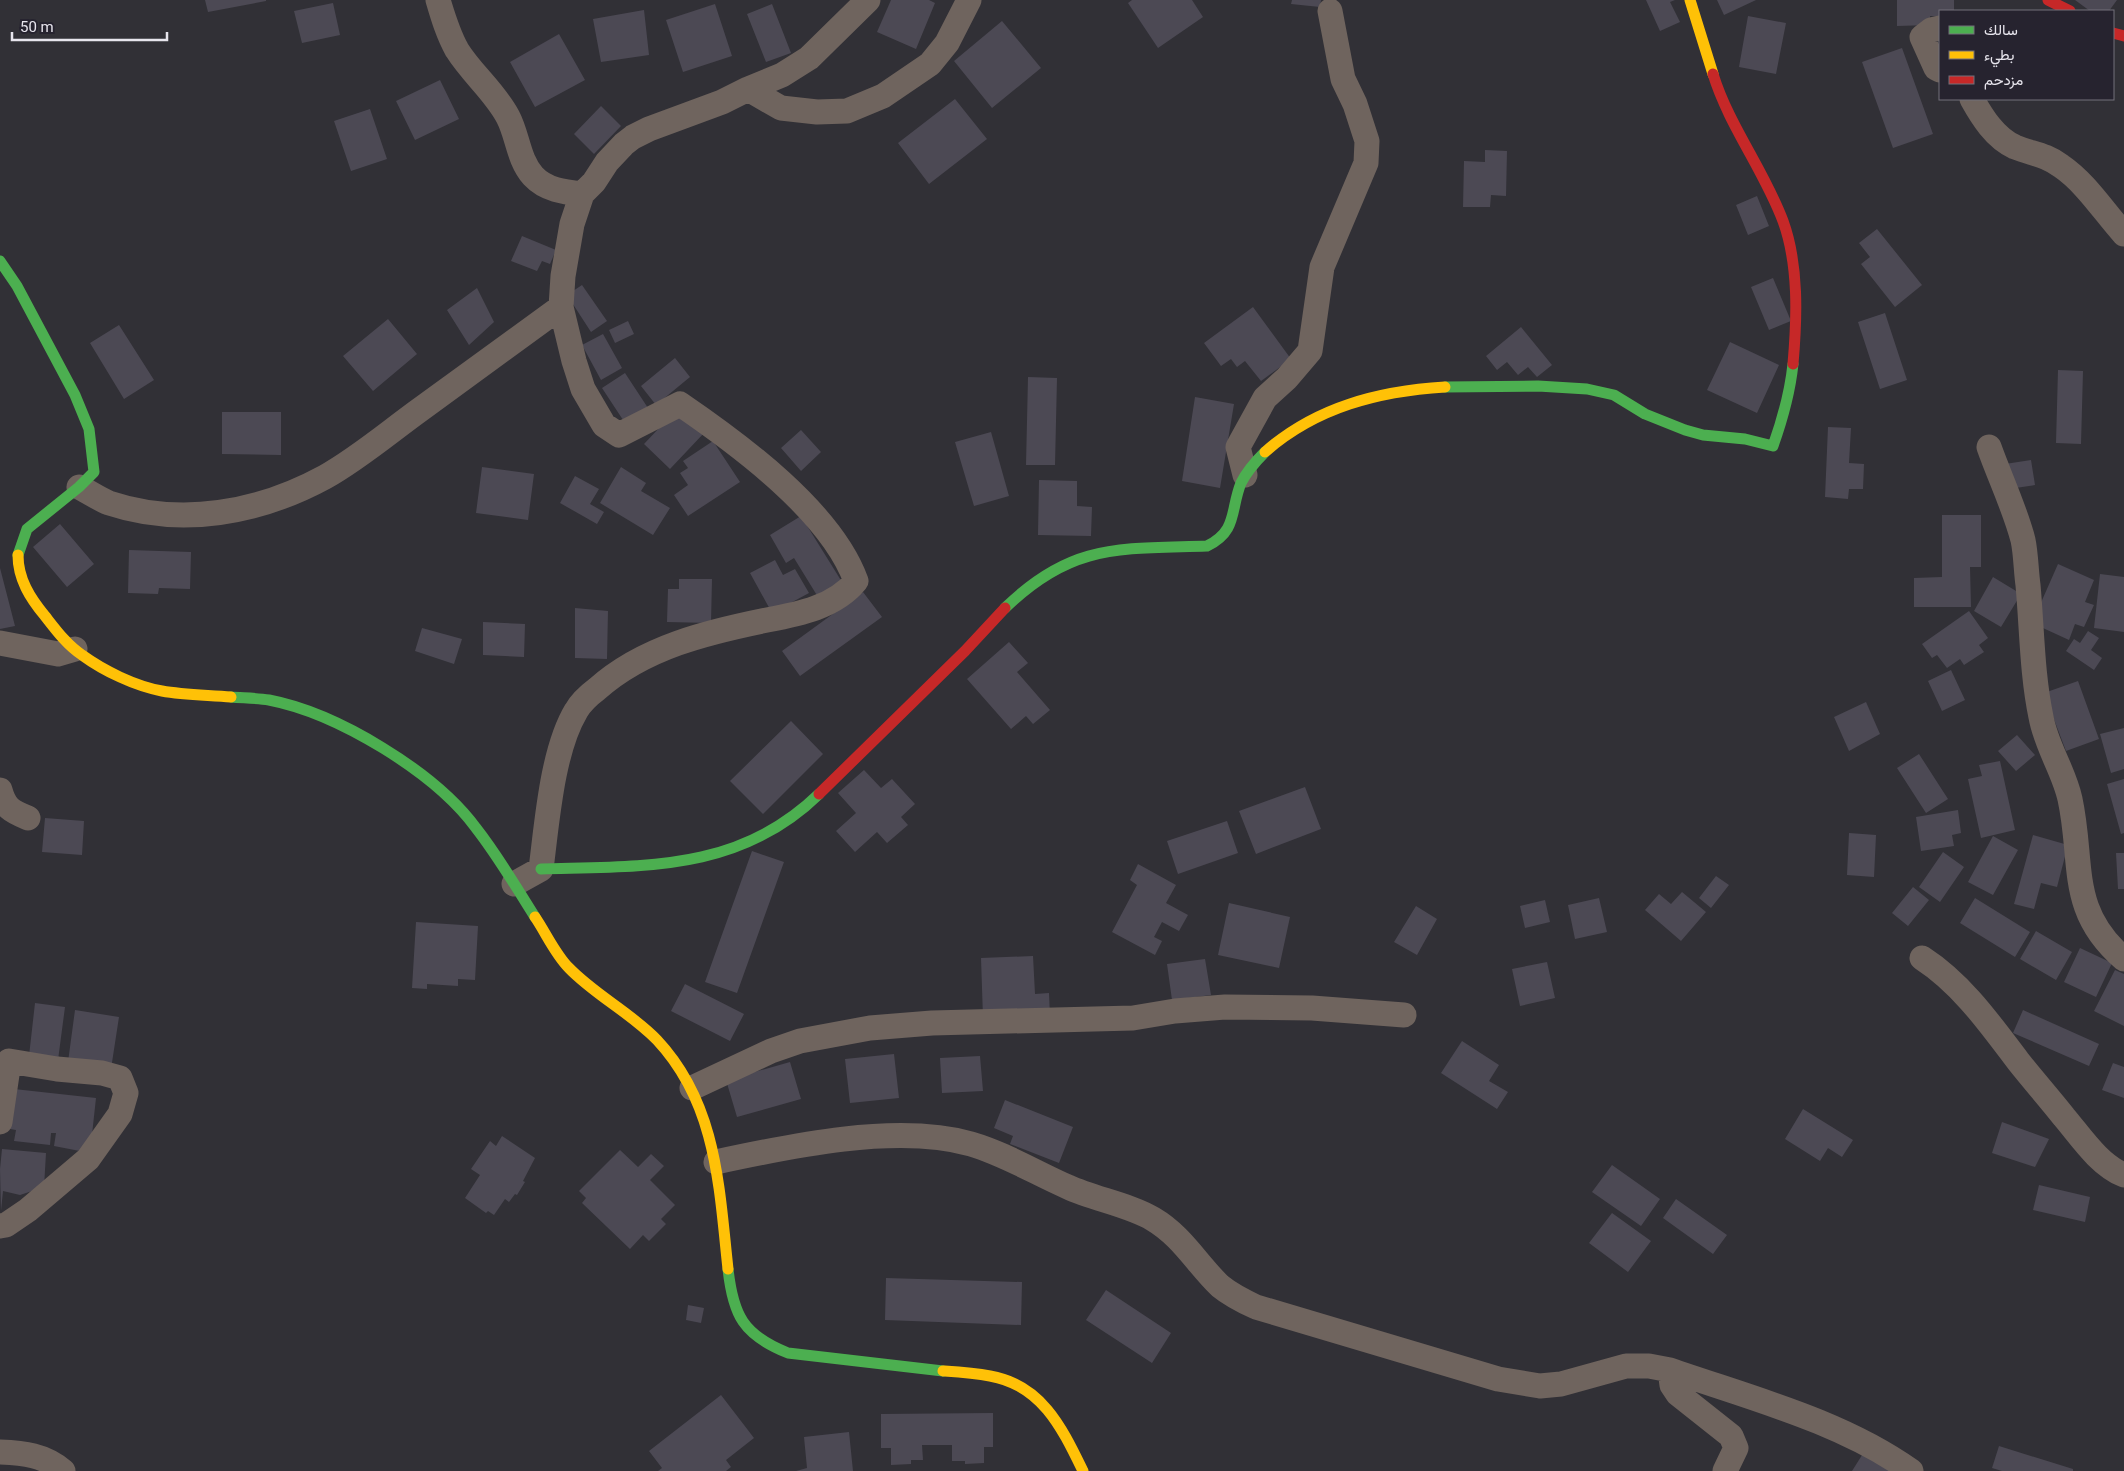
<svg xmlns="http://www.w3.org/2000/svg" width="2124" height="1471" font-family="Roboto,Vazirmatn,sans-serif">
	<style>
		.building { fill: #4c4954 }
		.lines { fill: none; stroke-linecap: round; stroke-linejoin: round }
		.street { stroke: #6f645e; stroke-width: 25 }
		.fast { stroke: #4caf50; stroke-width: 11 }
		.slow { stroke: #ffc107; stroke-width: 11 }
		.jam { stroke: #c62828; stroke-width: 11 }
	</style>
	<rect width="100%" height="100%" fill="#313036"/>
	<!-- building -->
	<path class="building" d="M205,0H266V1L208,12Z
		M891,0H929L935,3L916,49L877,32Z
		M1132,0H1192L1203,17L1158,48L1128,3Z
		M1292,0H1321L1320,7L1291,4Z
		M1646,0H1675L1670,2L1680,22L1660,31Z
		M1717,0H1756L1724,15Z
		M1897,0H1954V11H1940V16H1930V25L1897,26Z
		M2075,0H2117L2109,11H2090Z
		M333,3L340,35L302,43L294,11Z
		M715,4L732,56L683,72L666,20Z
		M772,4L791,53L766,62L747,14Z
		M644,10L649,55L601,62L593,19Z
		M1748,16L1786,23L1776,74L1739,67Z
		M1002,21L1041,68L992,108L954,61Z
		M559,34L585,80L535,107L510,62Z
		M1902,48L1933,134L1893,148L1862,62Z
		M440,80L459,119L415,140L396,101Z
		M955,99L987,139L929,184L898,143Z
		M601,106L621,126L594,154L574,134Z
		M370,109L387,159L351,171L334,121Z
		M1485,150L1507,151L1506,196L1491,195L1490,207H1463L1464,161L1485,162Z
		M1757,196L1769,226L1748,235L1736,205Z
		M1877,229L1922,285L1895,307L1861,264L1870,257L1859,243Z
		M522,236L556,250L550,264L542,261L537,271L511,261Z
		M1773,278L1791,321L1769,330L1751,287Z
		M582,285L607,321L591,332L567,295Z
		M477,288L494,322L469,345L447,310Z
		M1253,307L1291,359L1261,381L1245,361L1237,367L1231,359L1221,366L1204,343Z
		M1885,313L1907,380L1880,389L1858,322Z
		M388,319L417,354L373,391L343,356Z
		M628,321L634,334L615,343L609,330Z
		M119,325L154,380L124,399L90,343Z
		M1521,327L1552,365L1537,377L1528,367L1518,375L1507,362L1497,370L1486,356Z
		M603,334L622,368L601,380L582,345Z
		M1730,342L1779,365L1757,413L1707,390Z
		M675,358L690,377L656,405L641,386Z
		M2058,370L2083,371L2081,444L2056,443Z
		M625,373L648,408L625,423L602,388Z
		M1028,377L1057,378L1055,465H1026Z
		M1195,397L1234,404L1220,488L1182,481Z
		M678,408L704,433L670,469L644,444Z
		M222,412H281V455L222,454Z
		M1828,427L1851,428L1849,463L1864,464L1863,489H1849L1848,499L1825,497Z
		M801,430L821,452L801,471L781,448Z
		M991,432L1009,496L974,506L955,442Z
		M713,441L740,482L688,516L674,495L688,485L680,473L688,468L683,461Z
		M2031,460L2035,485L2009,489L2005,464Z
		M482,467L534,474L528,520L476,513Z
		M621,467L646,483L641,491L670,508L653,535L600,503Z
		M575,476L599,489L590,504L604,512L597,524L560,503Z
		M1039,480L1077,481V506L1092,507L1091,536L1038,535Z
		M1942,515H1981V567H1970L1971,607H1914V578L1942,577Z
		M801,516L842,582L818,597L794,558L786,563L770,535Z
		M60,524L94,564L67,587L33,547Z
		M129,550L191,552L190,589L159,588L158,594L128,593Z
		M775,560L783,575L795,569L809,593L772,613L750,573Z
		M2058,564L2094,580L2085,602L2094,605L2084,627L2075,624L2069,640L2032,623Z
		M0,568L15,626L0,629Z
		M2100,574L2124,577V632L2094,628Z
		M1993,577L2021,594L2001,627L1974,611Z
		M679,579H712L711,623L667,622L668,589H679Z
		M863,592L882,617L800,676L782,651Z
		M575,608L608,611L607,659L575,658Z
		M1969,611L1988,638L1979,645L1984,652L1964,665L1960,659L1947,668L1937,655L1932,658L1922,644Z
		M483,622L525,624L524,657L483,655Z
		M422,628L462,639L454,664L415,651Z
		M2088,631L2099,638L2091,650L2102,658L2094,670L2066,651L2074,639L2080,643Z
		M1009,642L1028,663L1017,672L1050,710L1033,724L1026,716L1011,729L967,679Z
		M1951,670L1965,700L1942,711L1928,681Z
		M2078,681L2099,739L2066,751L2044,693Z
		M1866,702L1880,734L1849,751L1834,717Z
		M791,721L823,754L763,814L730,781Z
		M2124,728V769L2111,773L2100,734Z
		M2017,735L2035,755L2016,771L1998,751Z
		M1919,754L1948,799L1926,813L1897,768Z
		M2000,761L2015,830L1981,838L1968,779L1982,776L1979,765Z
		M864,770L881,788L892,779L915,804L901,817L908,825L887,843L877,832L855,852L836,831L856,813L838,793Z
		M2124,779V833L2121,834L2107,784Z
		M1305,787L1321,829L1256,854L1239,811Z
		M1958,810L1961,833L1952,835L1954,846L1921,851L1916,817Z
		M45,818L84,821L82,855L42,852Z
		M1227,821L1238,853L1178,874L1167,841Z
		M1849,833L1876,835L1874,877L1847,875Z
		M2033,835L2068,845L2057,887L2041,883L2034,909L2014,904Z
		M1993,836L2018,850L1993,895L1968,882Z
		M752,851L784,862L737,993L705,982Z
		M1943,852L1964,867L1940,902L1919,887Z
		M2116,853H2124V889H2118Z
		M1138,864L1176,885L1166,903L1188,915L1179,931L1162,922L1154,937L1162,941L1155,955L1112,932L1137,885L1130,880Z
		M1716,876L1729,885L1711,908L1699,898Z
		M1913,887L1929,900L1908,926L1892,913Z
		M1682,892L1706,912L1681,941L1645,910L1659,894L1671,904Z
		M1599,898L1607,932L1575,939L1568,905Z
		M1975,898L2030,932L2015,957L1960,923Z
		M1545,900L1550,922L1525,928L1520,906Z
		M1229,903L1290,917L1279,968L1218,955Z
		M1416,906L1437,919L1417,955L1394,942Z
		M416,922L478,926L475,980L458,979V986L427,984V989L412,988Z
		M2036,931L2072,952L2056,980L2020,959Z
		M2080,948L2112,963L2096,997L2064,982Z
		M1033,956L1035,994L1049,993L1050,1016L983,1018L981,958Z
		M1205,959L1211,995L1172,1000L1167,964Z
		M1547,962L1555,998L1520,1006L1512,969Z
		M2115,970L2124,974V1026L2094,1011Z
		M685,984L744,1014L730,1041L671,1011Z
		M35,1003L65,1007L58,1060L29,1056Z
		M75,1010L119,1017L111,1069L68,1062Z
		M2023,1010L2099,1044L2089,1066L2013,1033Z
		M1462,1041L1499,1065L1489,1081L1508,1092L1497,1109L1441,1073Z
		M894,1054L899,1098L850,1103L845,1059Z
		M980,1056L983,1091L942,1093L940,1058Z
		M790,1062L801,1099L737,1117L726,1080Z
		M2113,1063L2124,1067V1098L2102,1090Z
		M14,1089L96,1098L90,1153L54,1146L56,1133H51L50,1145L14,1141L16,1130L10,1129Z
		M1005,1100L1073,1127L1059,1163L1010,1144L1013,1136L994,1128Z
		M1803,1109L1853,1140L1842,1157L1828,1148L1820,1161L1785,1139Z
		M2002,1122L2049,1139L2035,1167L1992,1153Z
		M502,1136L535,1158L523,1181L525,1182L517,1195L515,1194L509,1202L505,1199L494,1215L488,1211L486,1213L465,1198L480,1175L471,1169L490,1141L496,1146Z
		M2,1149L46,1153L44,1187L20,1195L3,1191L1,1211L0,1169Z
		M620,1150L638,1167L651,1154L664,1166L650,1180L675,1205L661,1219L666,1224L649,1241L643,1235L630,1249L582,1203L586,1198L579,1191Z
		M1612,1165L1660,1199L1641,1226L1592,1192Z
		M2039,1185L2090,1197L2085,1222L2033,1210Z
		M1676,1199L1727,1235L1713,1254L1663,1218Z
		M1612,1213L1651,1241L1628,1272L1589,1243Z
		M886,1278L1022,1282L1021,1325L885,1320Z
		M1106,1290L1171,1333L1152,1363L1086,1320Z
		M688,1305L704,1308L701,1323L686,1320Z
		M721,1395L754,1438L726,1460L731,1467L726,1471H658L662,1468L649,1451Z
		M993,1413V1447H984V1463L965,1464V1461H952V1445H922L923,1460H911V1464L891,1465V1448H881V1414Z
		M849,1432L853,1471H796L807,1468L804,1437Z
		M1999,1446L2073,1469V1471H2002L1992,1468Z
		M1864,1452L1893,1471H1852Z"/>
	<g class="lines">
		<!-- street -->
		<path class="street" d="M438,0C443,17 448,34 457,50C472,74 495,92 508,117C518,136 518,159 533,176C546,190 564,192 582,194
			M1940,28L1931,30L1922,37L1936,68L1940,70
			M748,89L781,108L817,112L847,111L883,96L930,64L947,43L969,0
			M1972,99C1982,117 1995,138 2015,147C2032,154 2045,154 2061,166C2086,183 2104,212 2124,234
			M1989,447C2000,478 2015,509 2023,540C2026,554 2026,571 2028,585C2032,629 2032,674 2041,717C2046,746 2064,771 2070,799C2084,864 2067,910 2124,959
			M1245,475L1238,447L1265,398L1287,378L1310,351L1322,267L1366,163L1367,141L1355,104L1343,79L1330,11
			M79,487C89,492 99,499 109,503C181,527 259,513 325,477C359,458 389,432 421,409C468,375 515,341 561,307
			M0,643L58,654L75,649
			M0,790C5,808 11,811 28,818
			M514,884L541,869C547,823 552,751 576,711C581,702 589,695 597,689C644,647 708,632 767,620C799,614 835,607 856,581C831,512 740,445 680,404L619,435L604,425L583,389L574,361L561,307L563,276L572,224L582,194L594,182L607,162L624,144L633,137L649,129L722,102L748,89L782,75L809,58L868,0
			M1922,958C1962,984 1990,1024 2018,1061C2033,1080 2049,1098 2064,1117C2081,1137 2099,1165 2124,1175
			M692,1088L771,1051L800,1041L870,1028L932,1023L1133,1018L1175,1011L1225,1007L1312,1008L1404,1015
			M716,1162C790,1146 897,1123 971,1144C1005,1154 1036,1173 1068,1187C1094,1199 1130,1205 1153,1219C1182,1236 1197,1264 1220,1286C1231,1295 1243,1301 1256,1307L1498,1379L1540,1386L1561,1384L1626,1366H1649L1670,1370C1750,1398 1841,1421 1911,1471
			M0,1226L6,1225L28,1210L88,1159L120,1114L126,1093L120,1078L102,1073L57,1069L9,1061L0,1122
			M1670,1370L1672,1385L1678,1394L1731,1436L1736,1448L1725,1471
			M0,1452C24,1453 44,1455 63,1471"/>
		<!-- fast -->
		<path class="fast" d="M0,261L17,286L75,395L89,429L94,472L79,487L27,529L18,555
			M1445,387L1538,386L1587,389L1614,395L1645,414L1685,430L1703,435L1745,439L1773,446C1783,418 1790,393 1793,364
			M1005,608C1072,543 1119,549 1207,546C1238,531 1230,510 1241,483C1247,471 1256,461 1265,452
			M231,697C243,698 257,698 269,700C337,713 435,772 476,828C498,856 516,887 535,917
			M541,869C644,866 739,872 819,794
			M728,1269C733,1315 743,1335 788,1353L943,1371"/>
		<!-- slow -->
		<path class="slow" d="M1690,0L1713,74
			M1265,452C1316,407 1379,391 1445,387
			M18,555C18,579 30,598 45,616C56,630 67,645 82,655C104,671 135,686 162,691C184,695 208,695 231,697
			M535,917C546,933 555,954 569,968C595,995 631,1013 657,1040C717,1104 719,1187 728,1269
			M943,1371C958,1372 974,1373 990,1376C1042,1385 1062,1428 1083,1471"/>
		<!-- jam -->
		<path class="jam" d="M2048,0L2070,11
			M2113,33L2124,36
			M1713,74C1729,126 1764,170 1783,221C1799,265 1797,318 1793,364
			M819,794L965,651L1005,608"/>
	</g>
	<!-- legend -->
	<rect x="1939" y="10" width="175" height="90" fill="#26232f" stroke="#73717b"/>
	<rect x="1949" y="26" width="25" height="8" fill="#4caf50" stroke="#73717b"/>
	<text x="1984" y="35" font-size="15" fill="#e7e5ed">سالك</text>
	<rect x="1949" y="51" width="25" height="8" fill="#ffc107" stroke="#73717b"/>
	<text x="1984" y="60" font-size="15" fill="#e7e5ed">بطيء</text>
	<rect x="1949" y="76" width="25" height="8" fill="#c62828" stroke="#73717b"/>
	<text x="1984" y="85" font-size="15" fill="#e7e5ed">مزدحم</text>
	<!-- scale -->
	<path d="M12 32v8h155v-8" fill="none" stroke="#e7e5ed" stroke-width="2.5"/>
	<text x="20" y="32" font-size="15" fill="#e7e5ed" stroke="#26232f" stroke-width="4" paint-order="stroke">50 m</text>
</svg>
